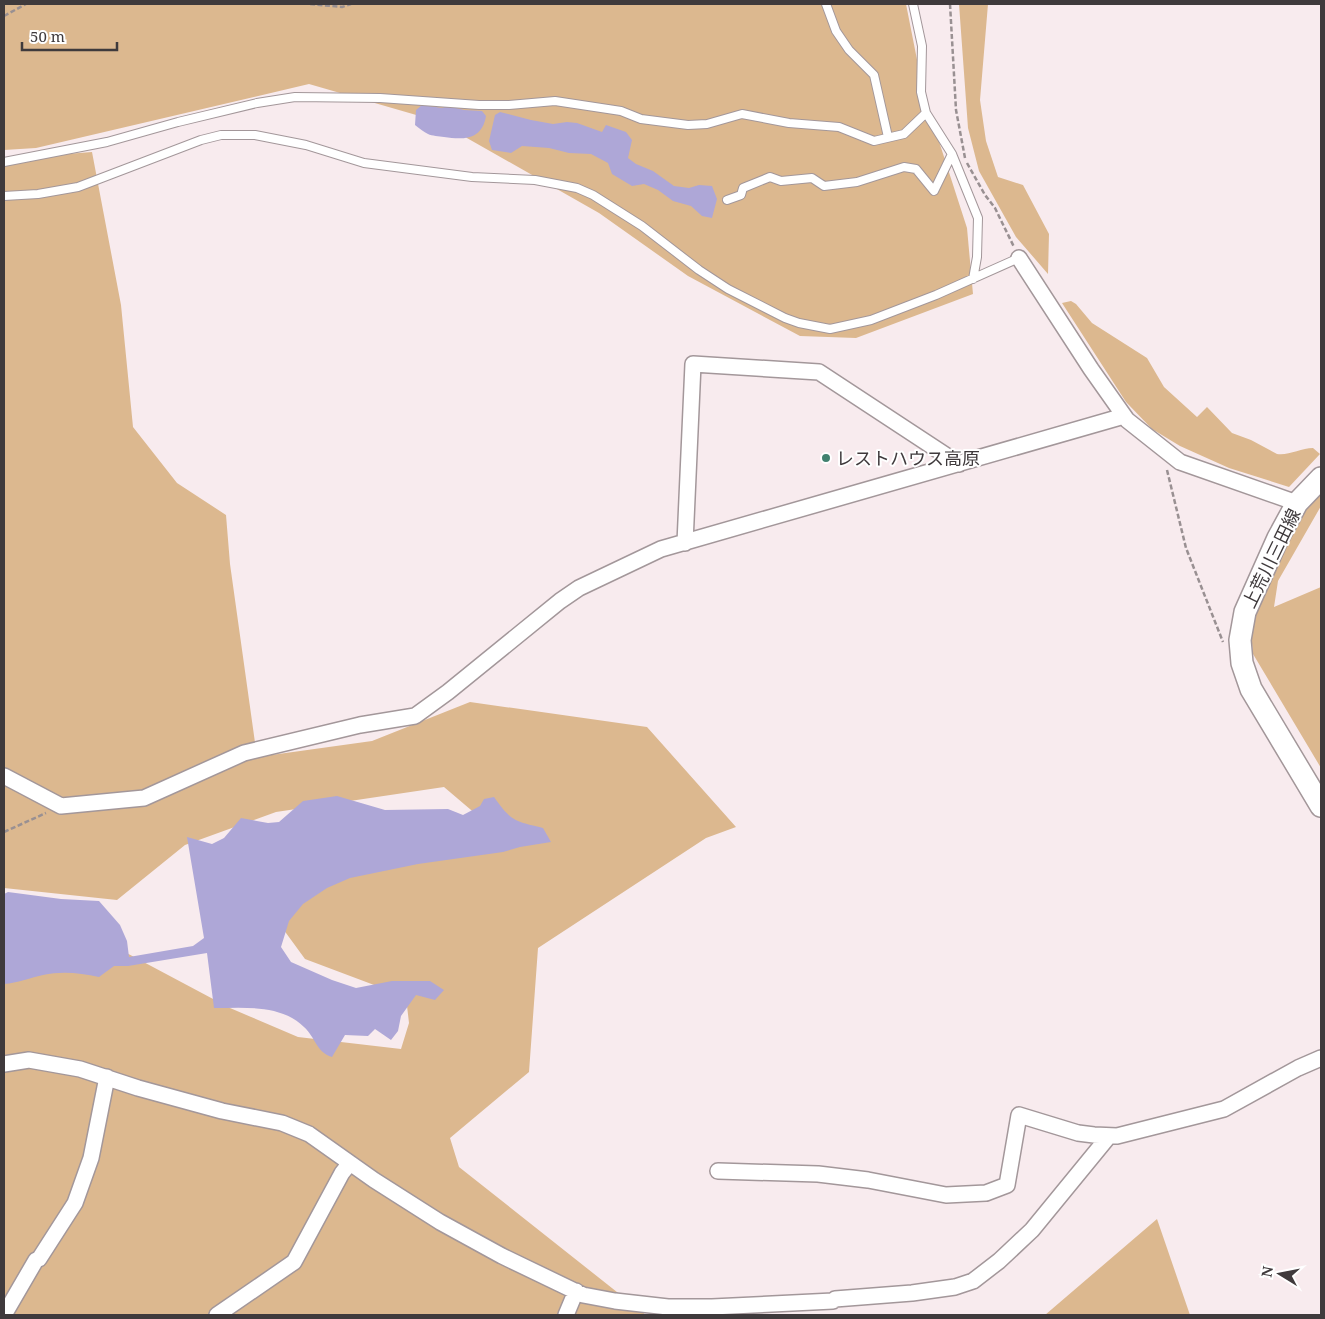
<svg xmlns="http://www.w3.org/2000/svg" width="1325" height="1319" font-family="'Noto Serif','Noto Sans JP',serif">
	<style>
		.green { fill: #dcb88f }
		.water { fill: #aea7d7 }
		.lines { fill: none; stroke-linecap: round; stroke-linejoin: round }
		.service-casing { stroke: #a3979a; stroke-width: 10 }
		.minor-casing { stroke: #a3979a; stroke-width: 18 }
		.secondary-casing { stroke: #a3979a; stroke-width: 24 }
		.path { stroke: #999092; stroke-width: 2.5; stroke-dasharray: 5 2.5; stroke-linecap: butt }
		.service { stroke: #fff; stroke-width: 8 }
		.minor { stroke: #fff; stroke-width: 15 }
		.secondary { stroke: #fff; stroke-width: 21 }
		.poi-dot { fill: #41816f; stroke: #fff; stroke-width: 2 }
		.labels { text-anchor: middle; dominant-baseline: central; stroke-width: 4; stroke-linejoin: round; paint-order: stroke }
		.poi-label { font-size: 18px; fill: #3f3a3c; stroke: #fff; text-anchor: start }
		.street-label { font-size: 18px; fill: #3f3a3c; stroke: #fff }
	</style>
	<rect width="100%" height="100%" fill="#f8ebee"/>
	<!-- green -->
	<path class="green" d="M4,4H906L924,95L967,228L973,294L856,338L800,336L688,276L599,213L437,121L309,84L36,148L4,150Z
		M959,4H988L980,100L986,141L998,177L1023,185L1049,234L1048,274L1016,237L979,171L968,128Z
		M92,152L121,305L133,427L177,483L226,515L230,564L257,757L372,741L470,702L647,727L736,827L706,838L538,948L529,1072L450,1138L459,1167L646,1315H4V975L121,950L230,1008L298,1037L401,1049L409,1023L406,997L305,959L278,922L332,861L504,838L444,787L276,812L185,845L117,900L4,888V159Z
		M1071,301L1076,304L1092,323L1147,358L1164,387L1197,417L1207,407L1232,433L1251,440L1277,454C1288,456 1301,448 1313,448L1320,454L1289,487L1229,468L1180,446L1152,429L1126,402L1062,303Z
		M1321,488V506L1278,581L1274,607L1321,587V768L1253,654L1250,621L1304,509Z
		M1157,1219L1190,1315H1045Z"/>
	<!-- water -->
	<path class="water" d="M422,105L442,108L448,106L464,110L482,111L486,116C482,140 464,140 444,137C439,136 432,136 428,134C424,132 419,128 415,125L416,110Z
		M500,112L531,120L553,124L567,122L577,123L602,132L606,125L626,132L632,140L628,158L636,164L653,171L674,186L689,188L699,185L712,186L717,199L712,218L702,216L691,206L673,201L658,190L644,184L632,186L612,174L608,163L591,154L569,153L549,148L522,146L511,153L492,150L489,141L495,115Z
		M337,796L385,810L448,809L463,815L480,806L484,799L494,797C512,822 514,821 543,828L551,842L520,847L503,852L418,864L350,878L327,888L303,904L289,921L281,947L291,962L332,980L356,988L392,981H430L444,990L435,1000L416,995L401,1016L398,1031L391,1040L375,1029L368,1036L345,1035L332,1057C316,1052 316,1038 304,1027C281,1004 244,1008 214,1008L207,953L128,966H114L99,977C80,973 62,971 43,975C29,978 18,983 4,984V894L8,892L61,899L99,901L120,925L127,941L129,957L193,946L204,938L187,837L212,844L224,838L241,818L268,823L279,822L303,801Z"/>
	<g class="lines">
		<!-- service casing -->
		<g class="service-casing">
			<path id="service" d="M826,4L836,31L849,50L874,75L888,137
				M913,4L922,46L921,92L926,113L952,154L978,218L977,257L973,279
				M4,162L107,142L178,122L257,103L295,97L380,98L479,105H509L555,101L621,111L641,119L688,125L707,124L742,114L789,123L839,127L874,141L904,134L926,113
				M4,196L38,194L78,187L201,140L221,135H255L306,145L364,163L472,177L535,180L577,188L593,195L642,226L699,270L728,289L785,318L799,323L830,329L871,320L936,295L1019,258
				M727,200L741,195L743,188L770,177L781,181L812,178L824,186L857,182L904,167L916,169L934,191L952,154"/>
		</g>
		<!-- minor casing -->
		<g class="minor-casing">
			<path id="minor" d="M1019,258L1091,369L1127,420L1180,462L1297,503
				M685,543L693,364L819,372L959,464
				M4,776L61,806L144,798L244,753L360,725L415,716L448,692L560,601L579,588L661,549L1124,416
				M4,1064L29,1060L80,1069L138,1088L222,1111L282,1123L309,1134L374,1180L440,1222L502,1256L583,1295L615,1301L668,1307H712L833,1301L835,1299L912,1293L955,1287L973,1281L999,1261L1032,1230L1109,1136
				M718,1171L818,1174L868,1180L946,1195L986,1193L1007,1185L1019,1115L1078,1133L1094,1135L1117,1136L1224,1109L1298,1068L1321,1058
				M4,1315L36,1260L39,1259L75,1203L91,1158L107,1077
				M217,1315L294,1262L342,1173L350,1163
				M566,1315L576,1291"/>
		</g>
		<!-- secondary casing -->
		<g class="secondary-casing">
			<path id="secondary" d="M1321,478L1297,503L1278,538L1245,612L1240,640L1242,663L1251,689L1321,806"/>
		</g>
		<!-- path -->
		<path class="path" d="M310,4L342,7L351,4
			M950,4L956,110L965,158
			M4,16L26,4
			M967,163L985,195L995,208L1014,247
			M1167,470L1186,548L1223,642
			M4,832L46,813"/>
		<!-- service -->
		<use href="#service" class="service"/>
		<!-- minor -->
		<use href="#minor" class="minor"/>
		<!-- secondary -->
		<use href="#secondary" class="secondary"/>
	</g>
	<!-- markers -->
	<circle class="poi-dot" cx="826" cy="458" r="5"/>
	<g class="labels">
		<!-- poi labels -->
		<g class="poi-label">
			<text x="836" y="458">レストハウス高原</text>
		</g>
		<!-- street labels -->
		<g class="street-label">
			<text transform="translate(1271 558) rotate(-64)">上荒川三田線</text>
		</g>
	</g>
	<!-- border -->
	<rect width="1325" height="1319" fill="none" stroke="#3f3a3c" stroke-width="10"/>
	<!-- north arrow -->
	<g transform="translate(1280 1274) rotate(280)" stroke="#ffffff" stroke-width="4" paint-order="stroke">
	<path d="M0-4L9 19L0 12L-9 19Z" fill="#3f3a3c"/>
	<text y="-8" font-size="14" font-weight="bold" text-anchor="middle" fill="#3f3a3c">N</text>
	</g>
	<!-- scale -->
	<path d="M22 42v8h95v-8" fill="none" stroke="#3f3a3c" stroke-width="2.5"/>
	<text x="30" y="42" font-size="15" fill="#3f3a3c" stroke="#ffffff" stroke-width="4" paint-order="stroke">50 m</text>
</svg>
